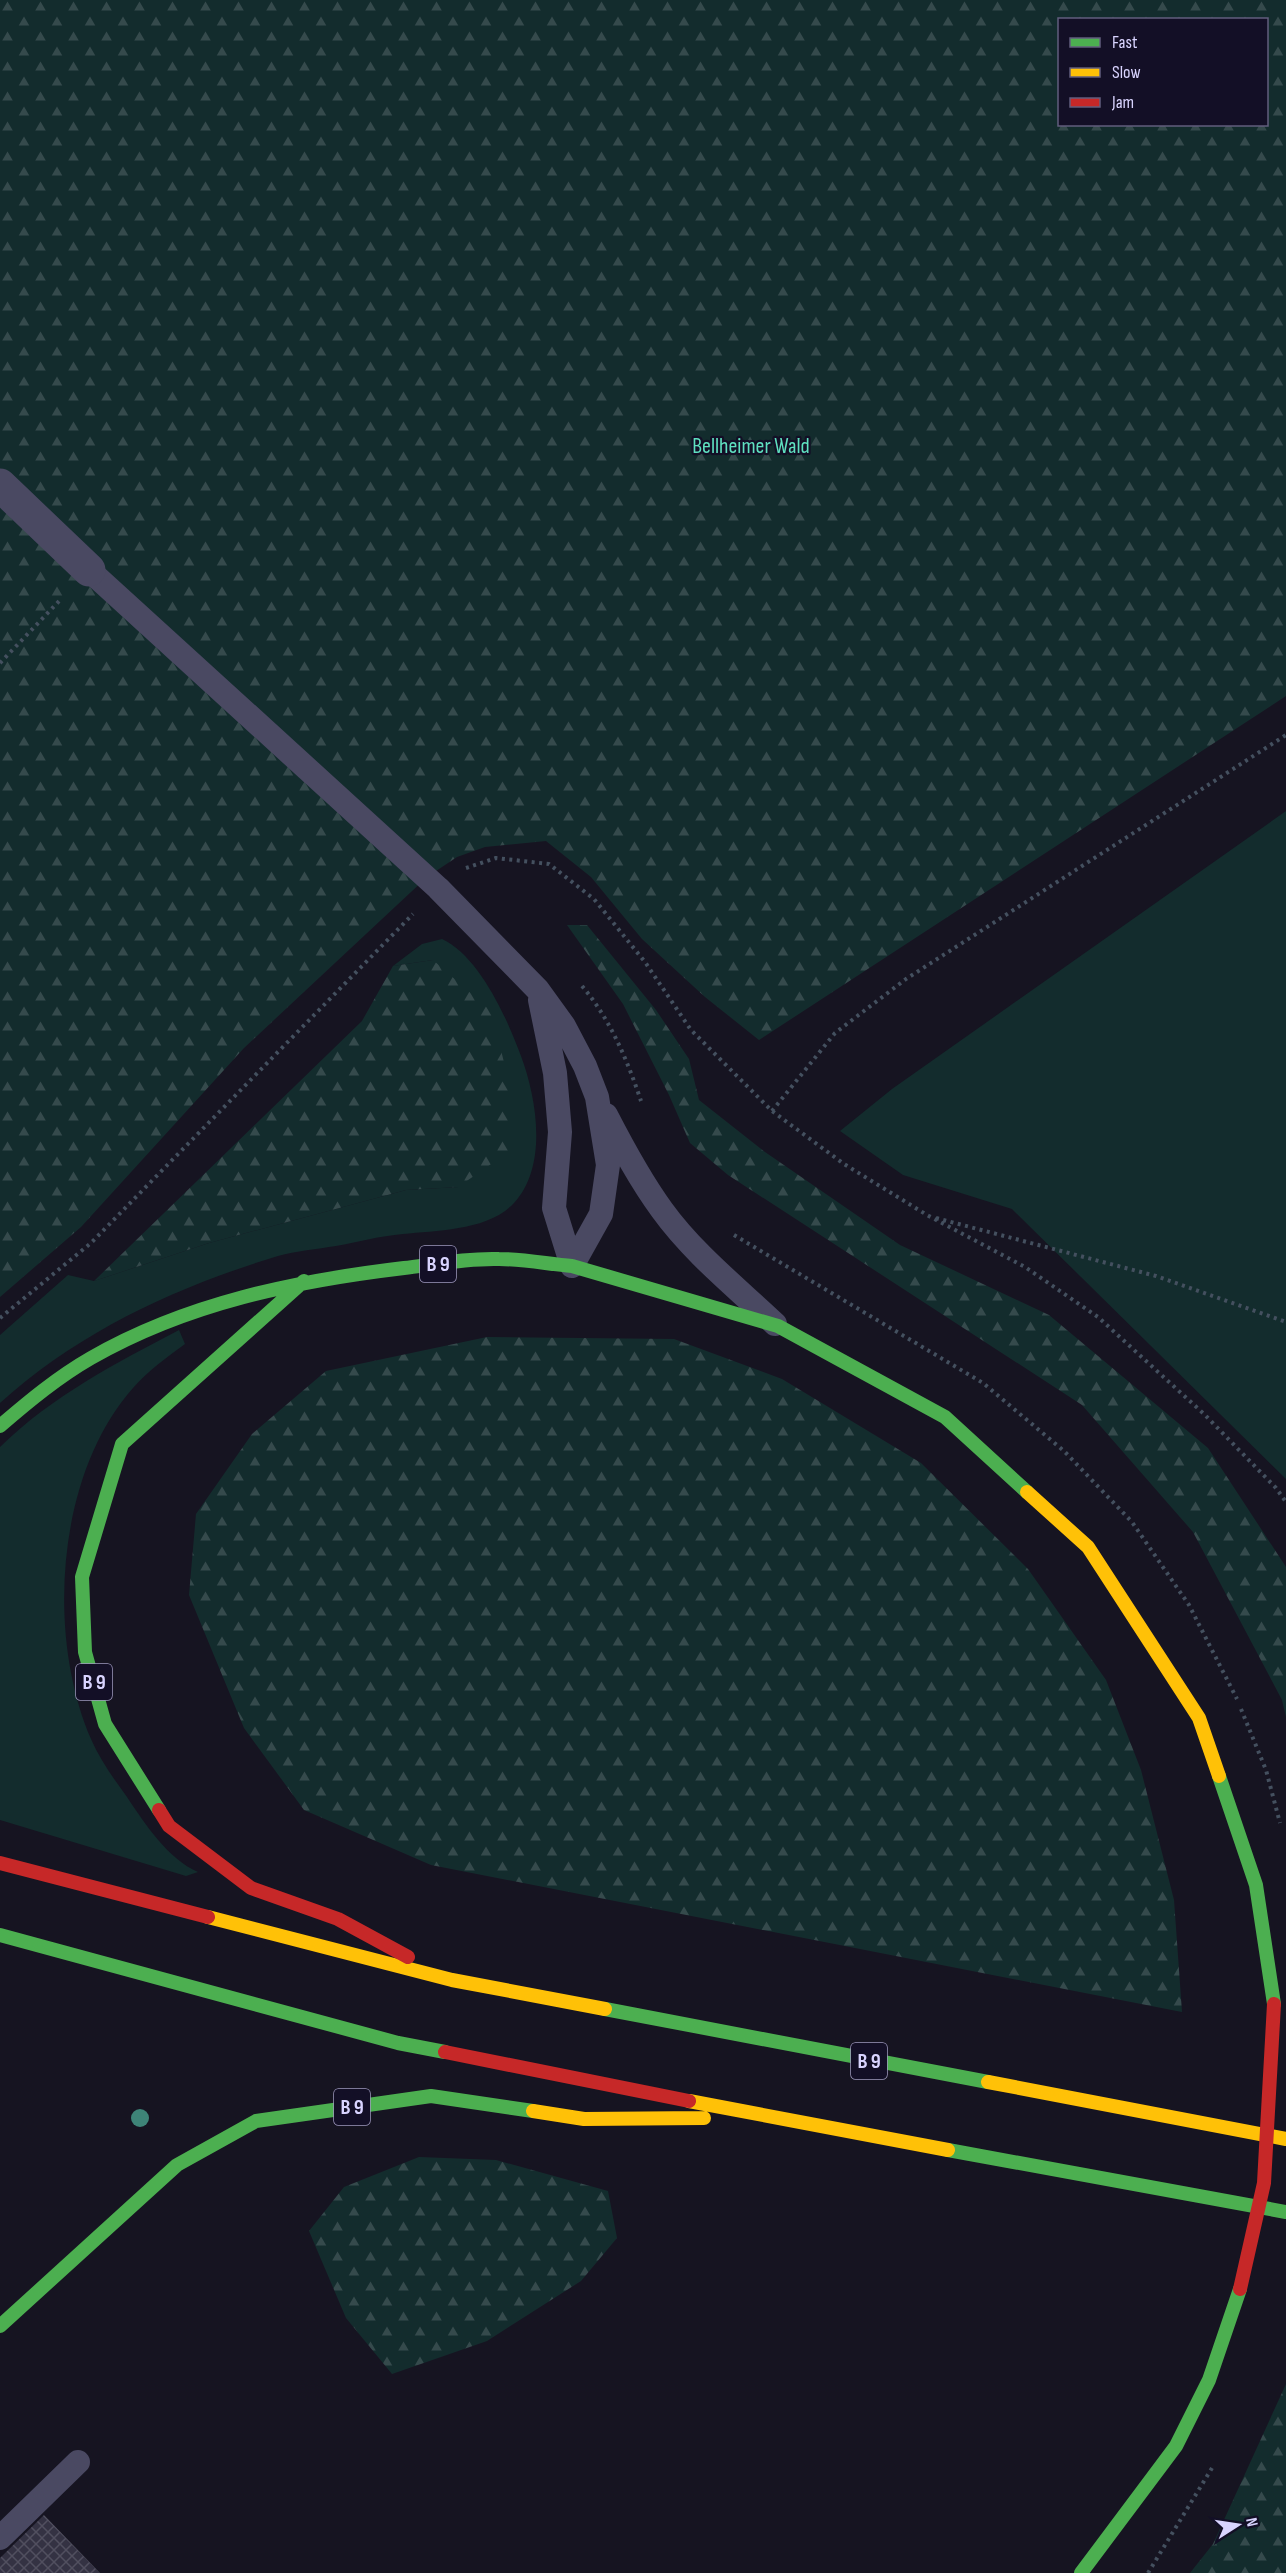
<svg xmlns="http://www.w3.org/2000/svg" width="1286" height="2573" font-family="'Sofia Sans Condensed',sans-serif">
	<style>
		.green { fill: #132c2d }
		.forest { fill: url(#forest-firs); fill-rule: evenodd }
		.building { fill: url(#building-cross-hatch) }
		.lines { fill: none; stroke-linecap: round; stroke-linejoin: round }
		.path { stroke: #44505f; stroke-width: 4; stroke-dasharray: 3 4.5; stroke-linecap: butt }
		.lane { stroke: #4a4962; stroke-width: 24 }
		.street { stroke: #4a4962; stroke-width: 33 }
		.fast { stroke: #4caf50; stroke-width: 14 }
		.slow { stroke: #ffc107; stroke-width: 14 }
		.jam { stroke: #c62828; stroke-width: 14 }
		.jam-bridge { stroke: #c62828; stroke-width: 14 }
		.tree { fill: #3e8478 }
		.labels { text-anchor: middle; dominant-baseline: central; stroke-width: 4.5; stroke-linejoin: round; paint-order: stroke }
		.shield { fill: #130f26; stroke: #9e99be; stroke-width: 1.5 }
		.shield-label { font-size: 21px; font-weight: bold; fill: #d9d4ff }
		.park-label { font-size: 22px; fill: #5fe0c0; stroke: #130f26 }
	</style>
	<defs>
		<pattern id="forest-firs" width="22" height="20" patternUnits="userSpaceOnUse" patternTransform="scale(1.5)"><rect width="22" height="20" fill="#132c2d"/><path d="M5 1l3.5 6h-7zM16 11l3.5 6h-7z" fill="#354a4c"/></pattern>
		<pattern id="building-cross-hatch" width="8" height="8" patternUnits="userSpaceOnUse" patternTransform="scale(1.5)"><rect width="8" height="8" fill="#343243"/><path d="M0 0l8 8M0 8l8-8" fill="none" stroke="#514f5f"/></pattern>
	</defs>
	<rect width="100%" height="100%" fill="#161421"/>
	<!-- green -->
	<path class="green" d="M1286,811V1479L1012,1209L903,1175L840,1131L892,1089Z
		M442,939C479,956 507,1018 521,1056C537,1099 548,1166 514,1203C488,1231 437,1230 403,1234C380,1236 358,1242 336,1246C317,1249 296,1251 278,1256C176,1287 80,1331 0,1403V1335L68,1275L94,1281L209,1243L406,1190L458,1187L433,960L393,966L422,944Z
		M179,1330L185,1344C167,1357 148,1371 133,1388C56,1475 46,1635 91,1739C100,1760 114,1779 127,1797C145,1824 168,1859 198,1872L186,1876L0,1820V1447C52,1396 116,1363 179,1330Z"/>
	<!-- forest -->
	<path class="forest" d="M0,0H1286V696L759,1040L705,997L642,939L591,877L546,841L485,847L457,857L427,877L244,1048L81,1227L0,1297ZM1060,20H1266V124H1060Z
		M567,925H587L656,1010L689,1059L699,1100L765,1152L900,1245L1049,1315L1208,1448L1286,1567V1717L1282,1700L1193,1532L1082,1405L728,1175L690,1143L669,1095L623,1004Z
		M433,960L491,1011L507,1074L513,1149L458,1187L406,1190L209,1243L94,1281L362,1021L393,966Z
		M487,1337L674,1339L782,1379L921,1463L1028,1569L1106,1680L1141,1770L1174,1900L1182,2012L431,1865L304,1810L244,1728L189,1595L196,1514L252,1434L326,1371Z
		M419,2157L496,2160L608,2191L617,2238L581,2281L487,2341L392,2374L346,2318L309,2231L344,2187Z
		M1286,2384V2573H1190L1213,2544Z"/>
	<!-- building -->
	<path class="building" d="M44,2515L100,2573H0V2558Z"/>
	<g class="lines">
		<!-- path -->
		<path class="path" d="M0,663L62,598
			M466,868L496,858L549,864L594,899L645,962L691,1030L772,1111L844,1164L927,1215L1025,1267L1098,1317L1204,1414L1276,1488L1286,1502
			M582,986C610,1019 627,1059 641,1101
			M772,1111L835,1033L906,979L1286,735
			M936,1218L1156,1276L1286,1322
			M734,1235L983,1383L1064,1451L1132,1522L1189,1605L1237,1699
			M0,1318L91,1243L413,914
			M1241,1709L1266,1770L1280,1823
			M1148,2573L1212,2468"/>
		<!-- lane -->
		<path class="lane" d="M89,570L438,888L538,990L564,1026L585,1066L597,1097L608,1165L601,1214L572,1266
			M540,1000L555,1073L560,1132L554,1208L572,1266
			M606,1115C623,1148 640,1180 662,1210C693,1253 737,1288 775,1324
			M0,2538L78,2462"/>
		<!-- street -->
		<path class="street" d="M0,485L89,570"/>
		<!-- fast -->
		<path class="fast" d="M572,1266L778,1326L945,1417L1027,1492
			M0,1426C29,1401 58,1377 91,1358C187,1303 295,1281 404,1268C436,1264 468,1258 499,1259C524,1259 548,1264 572,1266
			M1219,1776L1256,1885L1274,2004
			M159,1810L105,1724L85,1652L82,1577L122,1444L304,1281
			M0,1935L398,2043L445,2052
			M605,2009L988,2082
			M948,2150L1286,2212
			M0,2326L177,2165L256,2121L431,2096L533,2111
			M1081,2573L1176,2446L1209,2380L1240,2289"/>
		<!-- slow -->
		<path class="slow" d="M1027,1492L1088,1547L1199,1718L1219,1776
			M208,1917L452,1980L605,2009
			M988,2082L1286,2139
			M689,2101L948,2150
			M533,2111L584,2119L704,2118"/>
		<!-- jam -->
		<path class="jam" d="M159,1810L169,1826L251,1888L338,1919L408,1957
			M0,1863L208,1917
			M445,2052L689,2101"/>
		<!-- jam-bridge -->
		<path class="jam-bridge" d="M1240,2289L1264,2183L1274,2004"/>
	</g>
	<!-- trees -->
	<circle class="tree" cx="140" cy="2118" r="9"/>
	<g class="labels">
		<!-- shield labels -->
		<g class="shield">
			<rect x="420" y="1246" width="36" height="36" rx="4.5"/>
			<rect x="76" y="1664" width="36" height="36" rx="4.5"/>
			<rect x="851" y="2043" width="36" height="36" rx="4.5"/>
			<rect x="334" y="2089" width="36" height="36" rx="4.5"/>
		</g>
		<g class="shield-label">
			<text x="438" y="1264">B 9</text>
			<text x="94" y="1682">B 9</text>
			<text x="869" y="2061">B 9</text>
			<text x="352" y="2107">B 9</text>
		</g>
		<!-- park labels -->
		<g class="park-label">
			<text x="751" y="446">Bellheimer Wald</text>
		</g>
	</g>
	<!-- legend -->
	<rect x="1058" y="18" width="210" height="108" fill="#130f26" stroke="#625e7d" stroke-width="1.5"/>
	<rect x="1070" y="38" width="30" height="9" fill="#4caf50" stroke="#625e7d" stroke-width="1.5"/>
	<text x="1112" y="48" font-size="18" fill="#d9d4ff">Fast</text>
	<rect x="1070" y="68" width="30" height="9" fill="#ffc107" stroke="#625e7d" stroke-width="1.5"/>
	<text x="1112" y="78" font-size="18" fill="#d9d4ff">Slow</text>
	<rect x="1070" y="98" width="30" height="9" fill="#c62828" stroke="#625e7d" stroke-width="1.5"/>
	<text x="1112" y="108" font-size="18" fill="#d9d4ff">Jam</text>
	<!-- north arrow -->
	<g transform="translate(1238 2525) rotate(78)" stroke="#130f26" stroke-width="4.5" paint-order="stroke">
	<path d="M0-4.5L10 22L0 15L-10 22Z" fill="#d9d4ff"/>
	<text y="-9" font-size="16" font-weight="bold" text-anchor="middle" fill="#d9d4ff">N</text>
	</g>
</svg>
